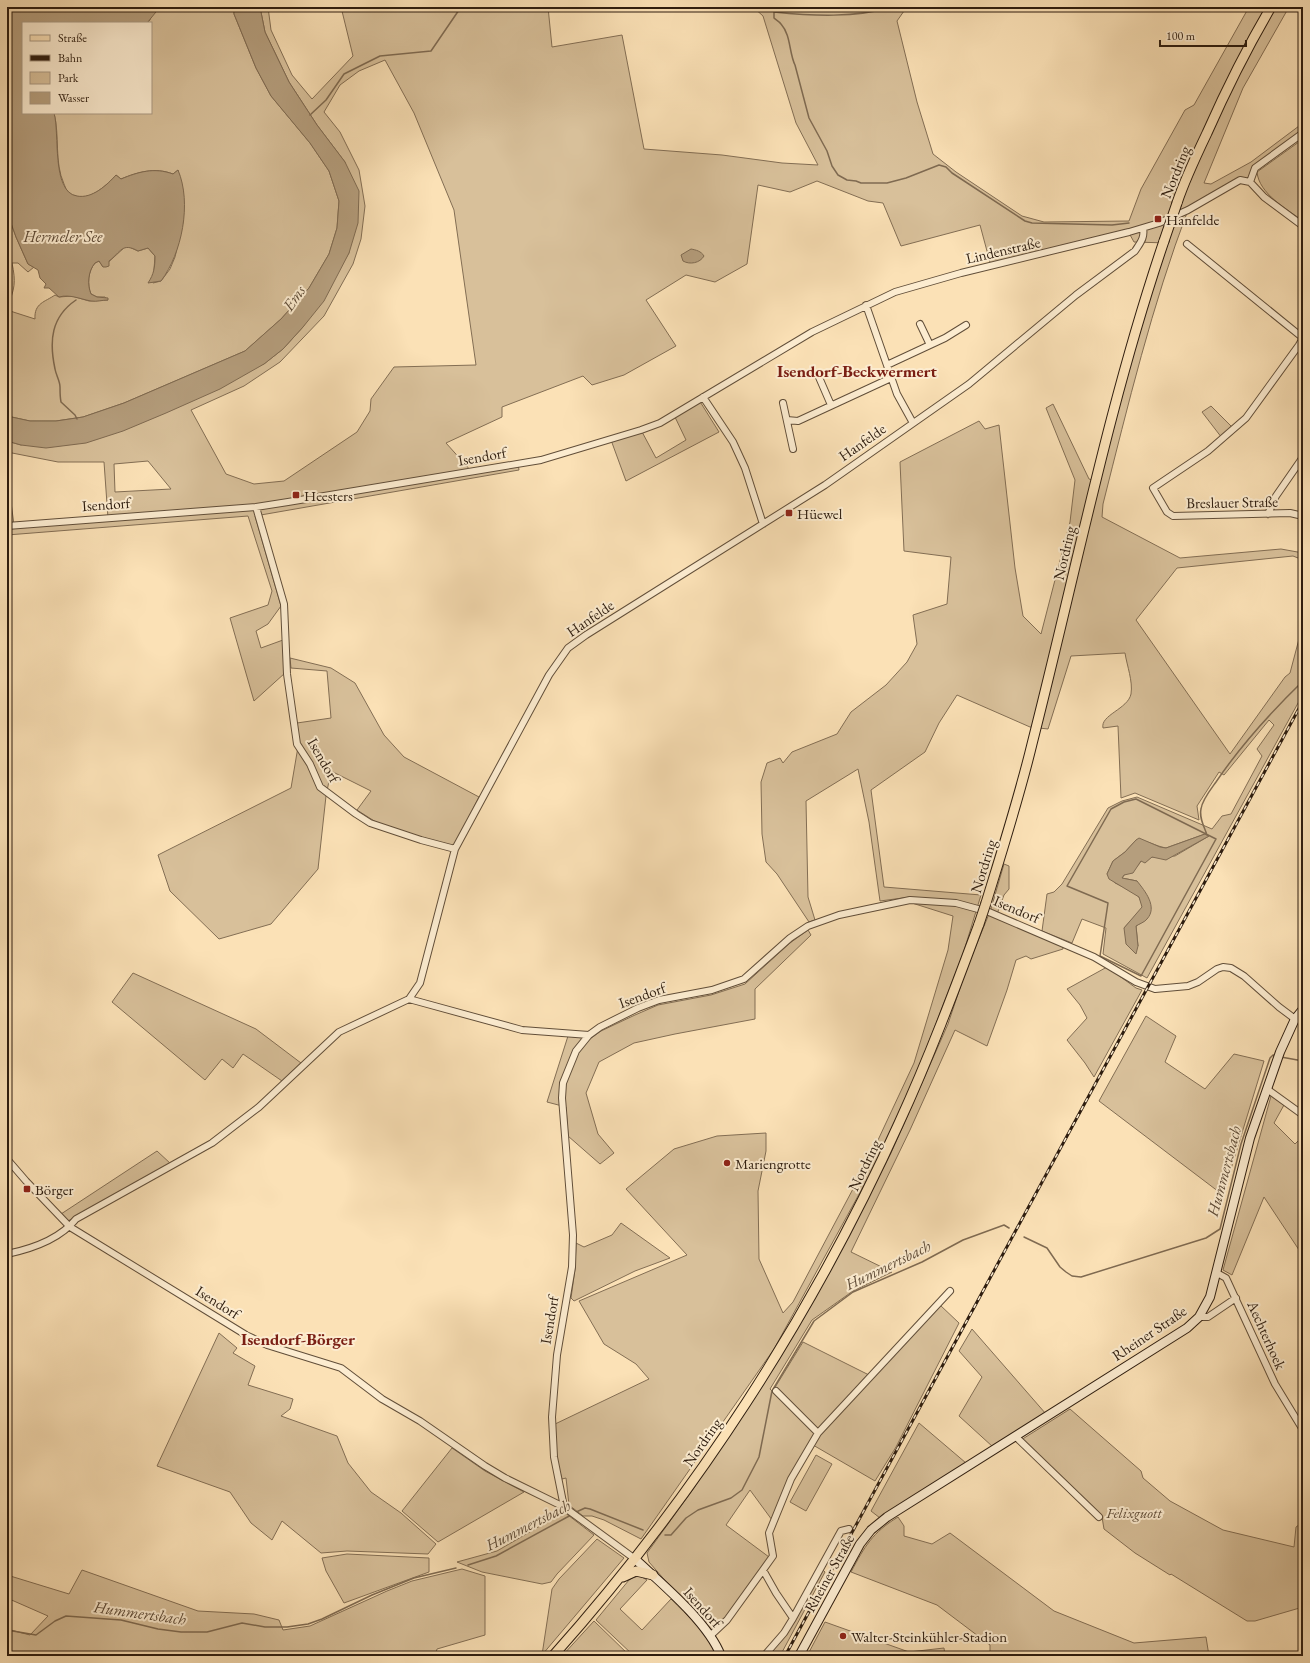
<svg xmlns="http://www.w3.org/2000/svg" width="1310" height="1663" font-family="'EB Garamond',serif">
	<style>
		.green { fill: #d8c09a; stroke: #836e54; fill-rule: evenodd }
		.water { fill: #b59e7d; stroke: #7f6a51 }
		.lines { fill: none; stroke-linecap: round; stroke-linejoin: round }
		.stream { stroke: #7f6a51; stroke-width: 1.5 }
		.street-casing { stroke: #614e39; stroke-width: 8 }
		.secondary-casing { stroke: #2e1d0f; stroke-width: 10 }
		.primary-casing { stroke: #2e1d0f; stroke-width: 11 }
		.street { stroke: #fcecd0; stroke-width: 6 }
		.secondary { stroke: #fcecd0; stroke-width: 8 }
		.primary { stroke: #fbe1b6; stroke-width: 9 }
		.rail-casing { stroke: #2e1d0f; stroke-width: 3 }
		.rail { stroke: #fcecd0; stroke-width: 1.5; stroke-dasharray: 4.5; stroke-linecap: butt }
		.primary-bridge-casing { stroke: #2e1d0f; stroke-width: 11; stroke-linecap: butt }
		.primary-bridge { stroke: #fbe1b6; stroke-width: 9 }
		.poi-dot { fill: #8f2418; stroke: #fcecd0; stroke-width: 1.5 }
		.labels { text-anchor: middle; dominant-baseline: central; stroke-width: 4; stroke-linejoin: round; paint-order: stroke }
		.street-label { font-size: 15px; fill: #2e1d0f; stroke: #fcecd0 }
		.poi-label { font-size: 15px; fill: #2e1d0f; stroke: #fcecd0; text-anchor: start }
		.park-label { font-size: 15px; font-style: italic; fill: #614e39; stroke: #fcecd0 }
		.water-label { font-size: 16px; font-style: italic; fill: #5d4a36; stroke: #fcecd0 }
		.quarter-label { font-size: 17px; font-weight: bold; fill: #7a1f14; stroke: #fcecd0 }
	</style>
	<rect width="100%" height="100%" fill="#fbe1b6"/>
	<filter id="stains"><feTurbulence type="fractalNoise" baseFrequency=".005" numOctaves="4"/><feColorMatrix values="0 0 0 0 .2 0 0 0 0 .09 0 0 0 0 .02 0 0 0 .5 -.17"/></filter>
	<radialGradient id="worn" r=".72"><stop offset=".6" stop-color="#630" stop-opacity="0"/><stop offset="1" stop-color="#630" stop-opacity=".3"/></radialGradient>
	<!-- green -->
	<path class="green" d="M153,7H234V14L256,68L271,96L310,143L329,171L339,201L337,228L329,254L309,288L281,319L245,351L124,403L83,417L56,421H30L7,416V310L35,319C34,303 45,302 55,295L59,297L72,296L89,301L108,300L105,297H97L91,294C87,284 88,271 95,263L99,261L103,267L125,247H129L138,251L148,248L155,256L153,283L161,281L170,269L175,257L183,222L178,170L173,174C155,167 138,172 121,179L116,175C108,184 92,199 79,197C76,196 70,195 68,192C66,190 65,186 64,184C54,162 60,136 54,113H151V23H147L150,20Z
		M260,7H268L271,30L292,75L312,99L353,56L341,7H548L552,47L622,35L644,149L722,155L782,163L818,165L796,123L763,16L753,7H811L814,9L830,7H913L904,11L897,21L917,102L933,154L956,172L1022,216L1044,222L1129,221L1141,189L1185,110L1194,105L1249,7H1289L1243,88L1204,183L1211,184L1251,162L1303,123V133L1255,168L1250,182L1245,181L1188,210C1152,305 1128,405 1103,504L1102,517L1180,558L1281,549L1303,553V560L1293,556L1177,568L1136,620L1230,754L1285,677L1290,673L1299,639L1303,638V694L1147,978L1103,954L1106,928L1082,919L1072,943L1042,931L1047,894L1054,892L1062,884L1108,808L1122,801L1137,797L1212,829L1222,816L1231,814L1262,756L1257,749L1274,725L1269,720L1224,775L1219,772L1197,806L1199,820L1135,793L1121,798L1118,726L1103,728C1100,715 1128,709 1131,694C1133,681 1127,666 1125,653L1071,656L1048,729L1030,727L957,695L939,723L925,752L871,790L884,887L981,895L963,954L920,1065L880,1156L774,1349L641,1539L604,1520L592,1516H583L569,1505L566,1478L562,1479L556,1458L553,1425L649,1379L636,1364L604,1344L579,1301L687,1255L626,1189L674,1149L717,1136L766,1133V1151L758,1191L759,1259L783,1313L793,1302L871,1155L914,1063L948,950L953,916L912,903L910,897L880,901L869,822L858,769L806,801L808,897L815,920L809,922L777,874L766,862L762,834L761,782L767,763L780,758L783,763L792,752L837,734L851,712L886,685L907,662L917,644L913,615L947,604L951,557L904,551L900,462L979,421L985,429L999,425L1015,568L1023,616L1041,634L1070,522L1075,480L1046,408L1053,404L1089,479L1099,482L1141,322L1168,243L1134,242L1129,233L991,266L980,225L901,246L883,203L868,201L817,181L790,192L758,185L747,264L715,282L686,275L646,300L676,346L624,375L592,385L583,376L502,407V417L446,443L472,472L518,464L519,470L255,516L281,606L268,624L256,631L261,648L283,640L285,673L254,701L230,618L268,605L272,591L248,516L7,535V472L14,525L108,518L104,462H58L7,452V441L21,445L264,364L283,349L303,327L349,253L345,162L317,125L289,82L265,32ZM385,60L414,113L454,210L476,365L394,367L371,399L370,411L357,432L284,481L254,484L226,474L191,410L244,386L280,362L324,316L353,264L361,239L365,206L359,170L340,132L324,112L340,85L359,71ZM148,461L171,489L115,492L114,464ZM1205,834L1209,836L1175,856L1152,857L1141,861C1135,872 1127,869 1122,878L1137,881L1147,919L1136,926L1138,946L1124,928L1143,907L1139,897L1132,891L1115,883L1107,874L1113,861L1125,852L1136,840C1147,840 1155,846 1166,848Z
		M1303,139V221C1287,209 1259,194 1257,172Z
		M7,212L16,237L28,264L34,267L28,272L18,263H12C16,282 15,289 7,307Z
		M699,400L719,432L626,481L611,440L641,430L656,458L686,440L674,415Z
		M1211,406L1233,428L1222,438L1202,412Z
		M290,658L331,668L355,683L384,735L404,757L479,797L454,847L379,824L357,810L371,791L331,771L326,796L318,869L271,924L219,939L170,891L158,855L291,788L299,741L297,723L331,718L327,671L291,668Z
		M1004,864L1009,866V889L1004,895L997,914L990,912Z
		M989,914L1063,947V949L1031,959L1026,956L1016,960L1007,990L987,1046L955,1030L910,1130L851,1252L892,1272L853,1291L812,1320L770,1389L815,1433L772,1520L750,1490L726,1525L769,1557L726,1618L710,1632L649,1562L647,1553L694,1488L809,1306L842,1248L891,1153L948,1024L966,970Z
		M808,930L811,935L755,989V1019L675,1034L634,1043L599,1062L586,1093L598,1134L614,1153L600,1164L568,1136L566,1107L547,1102L568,1036L590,1039L601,1031L635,1015L658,1005L711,995L745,984L790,943Z
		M1107,967L1136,988L1142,990L1094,1077L1085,1063L1067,1040L1087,1018L1080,1005L1067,989Z
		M133,973L256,1029L301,1063L282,1081L243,1054L233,1068L222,1059L205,1080L112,1002Z
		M1146,1016L1176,1036L1165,1062L1205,1089L1234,1054L1264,1061L1223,1195L1099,1101Z
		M1271,1096L1284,1105L1274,1123L1295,1144L1303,1136V1256L1264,1197L1232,1275L1223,1270Z
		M157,1151L171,1164L68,1221L61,1214Z
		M621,1223L670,1258L635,1271L574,1301L571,1298L575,1269L576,1243L584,1247L612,1235Z
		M940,1305L959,1323L896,1447L875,1481L813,1445L820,1434Z
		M972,1329L1046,1414L993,1447L959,1416L982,1377L959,1351Z
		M219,1333L237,1348L233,1353L255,1366L248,1385L293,1399L290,1409L281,1416L337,1436L348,1463L371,1492L401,1513L436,1544L428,1554L347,1551L321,1553L282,1521L272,1540L251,1523L230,1492L157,1466Z
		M803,1342L869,1375L818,1431L774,1389Z
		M1070,1409L1141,1471L1143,1478L1170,1501L1223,1530L1294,1547L1296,1527L1303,1522V1607L1255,1621H1247L1171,1574L1170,1575L1135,1553L1104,1529L1102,1517L1021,1440Z
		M919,1423L966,1463L880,1518L871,1511Z
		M452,1448L485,1471L524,1492L438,1542L402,1511Z
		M816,1455L832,1464L806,1511L790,1502Z
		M564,1512L594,1535L557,1574L551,1582L542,1584L482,1572L457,1562L497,1551Z
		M898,1517L904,1526V1536L932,1544L950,1533L1054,1611L1134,1643L1206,1637L1209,1656H1010L1001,1651L999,1656H993L990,1654V1645L937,1605L851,1572C865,1546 872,1533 898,1517Z
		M597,1539L624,1558L542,1655L552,1589L559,1579Z
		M347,1554L429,1558V1572L344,1603L326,1571L322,1558Z
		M462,1569L485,1576V1635L437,1649L435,1656H16L7,1653V1629L30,1635L48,1616L7,1598V1575L69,1594L82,1570L198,1611L254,1614L279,1620L283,1630L310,1626L387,1591L412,1581Z
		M822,1569L825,1572L780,1656H767Z
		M640,1576L647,1580L620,1609L642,1630L671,1599C687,1616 709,1633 717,1656H634L596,1620L629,1580L634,1577Z
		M594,1621L630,1656H562Z
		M825,1622L909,1652L944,1648L945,1656H807Z"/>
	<!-- water -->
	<path class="water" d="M7,7H160L147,23H23V113H54C60,133 51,192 77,196C92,199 107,185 116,175L121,179C138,172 154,167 173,174L178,170C192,203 182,253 161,281L148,283C154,274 155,267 155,256L148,248L138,251C122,242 121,252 109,261V266L106,267H103L99,261L95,263C88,271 87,285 91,294L97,297L108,298V300C102,300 97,302 91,301C80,299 70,294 59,297L49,288H44L46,284L40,278L38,270L28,264L16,237L7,212Z
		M234,7H260L265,32L289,82L317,125L345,162L359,191L358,223L349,253L324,301L303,327L283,349L264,364L220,389L166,413L123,431L86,443L46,448L21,445L7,441V416L30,421H56L83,417L124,403L245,351L281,319L309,288L329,254L337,228L339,201L329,171L310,143L271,96L256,68L234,14Z
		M691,249C696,250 701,251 704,256C700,263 690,265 683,261L681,255Z
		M1205,834L1209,836L1166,860L1152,857L1145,863L1141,861L1133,873L1124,875L1122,878L1137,881C1145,891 1158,907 1147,919C1145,922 1139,924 1136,926L1138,946L1136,954L1126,944L1124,928L1142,907L1139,897L1109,879L1107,874L1113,861L1125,852L1136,840L1139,838L1160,847L1166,848Z"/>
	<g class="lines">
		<!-- stream -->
		<path class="stream" d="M770,7L774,12C813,16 855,18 893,7
			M774,12V18C776,20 779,21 781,24C791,35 789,53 795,65L809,118L827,151L832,166L838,175L847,180L856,181L861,183H887L906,178L939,165L946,167L952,173L1025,221L1032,223L1112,225L1129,223
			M310,115L326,100L344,74L380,56L431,51L461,7
			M76,300C51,317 49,341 55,369C56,375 60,381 60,387C60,392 60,397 61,402L75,415L77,419
			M1136,799L1216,839L1141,976L1100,956L1108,903L1067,886L1111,809L1124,802Z
			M1207,835C1204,826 1199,818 1201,809C1202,800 1211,789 1216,782C1241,745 1271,712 1303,681
			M1281,1057L1303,1061
			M1024,1237L1047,1248L1060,1267L1066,1272L1072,1276L1081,1277L1206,1238L1220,1229L1241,1144L1270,1058L1273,1055L1276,1056
			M574,1513L585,1508L590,1509L643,1530
			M665,1535H671L686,1518L698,1510L731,1498L742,1490L759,1457L772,1391L814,1321L853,1292L922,1262L963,1240L1004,1225L1009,1228
			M468,1565L496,1556L571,1515
			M7,1630L36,1635L55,1621L66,1616L121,1620L158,1629L181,1632H207L242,1623L265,1627H287L308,1624L322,1619L372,1595L414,1578L456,1568"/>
		<!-- street casing -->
		<g class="street-casing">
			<path id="street" d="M1250,182L1255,168L1303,133
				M1187,244L1303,338
				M866,305L897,394L913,423
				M920,324L930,345
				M1303,338L1299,345L1246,418L1208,451L1153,488L1167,512L1173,516L1290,513L1303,516
				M887,365L945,338L966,325
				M818,375L831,405
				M703,397L733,442L745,468L763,524
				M783,403L793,449
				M787,420L798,421L891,378
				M256,507L284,604L287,674L297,744L310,764L320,787L356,814L370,823L421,840L455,849
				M1268,514L1276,496L1303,457
				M7,526L256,507L288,502L541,460L641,430L660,423L812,332L895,292L961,273L1129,232L1159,223L1188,210L1240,180L1250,182L1264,197L1303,226
				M409,999L522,1030L589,1035
				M1267,1089L1303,1115
				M7,1159L26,1181L70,1227L246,1335L267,1345L341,1368L382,1399L420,1421L485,1466L505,1478L564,1507L635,1559
				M7,1254C31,1249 60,1239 76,1219L212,1143L259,1107L339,1032L409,999L420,983L455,849L549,675L568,648L586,635L825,485L969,384L1076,295L1135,251C1140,243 1145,238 1143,228
				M1217,1273L1226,1278L1275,1384L1303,1430
				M1199,1317H1208L1236,1298
				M776,1391L818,1433
				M1015,1436L1099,1517
				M564,1507L554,1457L552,1417L557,1355L572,1267L573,1235L562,1098L563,1083L576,1051L589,1035L600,1027L638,1008L659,1000L712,990L744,979L790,938L808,926L839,915L910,900L956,903L989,912L1094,957L1136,982L1155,989L1188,986L1198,982L1217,969L1223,967L1231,968L1244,976L1279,1007L1295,1019
				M763,1570L776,1593L793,1618
				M710,1636L727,1620L773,1556L769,1533L791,1479L818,1433L950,1291
				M764,1656L784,1633L792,1620L841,1531L849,1529"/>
		</g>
		<!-- secondary casing -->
		<g class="secondary-casing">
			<path id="secondary" d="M635,1559C662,1584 708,1622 721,1656
				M799,1656L860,1544L871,1530L887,1517L1187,1328L1199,1317L1210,1297L1250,1138L1280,1052L1295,1019L1303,1009"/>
		</g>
		<!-- primary casing -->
		<g class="primary-casing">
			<path id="primary" d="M1177,203C1185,179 1196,156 1207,133C1226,90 1247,48 1271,7
				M986,903C1002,851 1019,798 1032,744C1075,576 1108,406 1164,241
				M623,1577L636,1571L653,1575
				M553,1656C694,1498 812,1316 899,1123C929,1058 954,991 979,924"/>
		</g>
		<!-- street -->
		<use href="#street" class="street"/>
		<!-- secondary -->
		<use href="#secondary" class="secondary"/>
		<!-- primary -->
		<use href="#primary" class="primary"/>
		<!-- rail casing -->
		<g class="rail-casing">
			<path id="rail" d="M785,1656L1303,701"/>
		</g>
		<!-- rail -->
		<use href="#rail" class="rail"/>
		<!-- primary-bridge casing -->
		<g class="primary-bridge-casing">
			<path id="primary-bridge" d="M1164,241L1177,203
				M979,924L986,903"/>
		</g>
		<!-- primary-bridge -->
		<use href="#primary-bridge" class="primary-bridge"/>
	</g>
	<!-- markers -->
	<g class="poi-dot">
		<rect x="1154" y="215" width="8" height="8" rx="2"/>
		<rect x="292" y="491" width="8" height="8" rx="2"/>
		<rect x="785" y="509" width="8" height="8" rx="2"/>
		<circle cx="727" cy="1163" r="4"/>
		<rect x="23" y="1185" width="8" height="8" rx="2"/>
		<circle cx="843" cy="1636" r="4"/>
	</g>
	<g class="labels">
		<!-- street labels -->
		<g class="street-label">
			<text transform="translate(1175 172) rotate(-68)">Nordring</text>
			<text transform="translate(1003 250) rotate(-13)">Lindenstraße</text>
			<text transform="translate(862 442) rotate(-35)">Hanfelde</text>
			<text transform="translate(482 456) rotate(-10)">Isendorf</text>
			<text transform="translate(1232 502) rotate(-1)">Breslauer Straße</text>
			<text transform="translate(106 504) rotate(-4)">Isendorf</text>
			<text transform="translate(1064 553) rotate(-77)">Nordring</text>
			<text transform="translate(590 618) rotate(-34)">Hanfelde</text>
			<text transform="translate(324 760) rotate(60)">Isendorf</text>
			<text transform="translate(983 866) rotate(-73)">Nordring</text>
			<text transform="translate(1017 909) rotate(23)">Isendorf</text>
			<text transform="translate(642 995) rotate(-20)">Isendorf</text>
			<text transform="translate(864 1165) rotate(-64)">Nordring</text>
			<text transform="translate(218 1302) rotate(32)">Isendorf</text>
			<text transform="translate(549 1320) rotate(-80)">Isendorf</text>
			<text transform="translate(1149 1333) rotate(-34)">Rheiner Straße</text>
			<text transform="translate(1267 1335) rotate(66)">Aechterhoek</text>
			<text transform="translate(702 1442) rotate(-55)">Nordring</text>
			<text transform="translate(829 1573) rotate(-61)">Rheiner Straße</text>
			<text transform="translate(703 1607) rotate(48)">Isendorf</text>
		</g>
		<!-- poi labels -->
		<g class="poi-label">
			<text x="1166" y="219">Hanfelde</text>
			<text x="304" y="495">Heesters</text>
			<text x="797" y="513">Hüewel</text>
			<text x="735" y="1163">Mariengrotte</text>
			<text x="35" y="1189">Börger</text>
			<text x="851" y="1636">Walter-Steinkühler-Stadion</text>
		</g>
		<!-- park labels -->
		<g class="park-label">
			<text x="1134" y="1512">Felixguott</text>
		</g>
		<!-- water labels -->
		<g class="water-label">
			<text x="63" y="236">Hermeler See</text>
			<text transform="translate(294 298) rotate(-55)">Ems</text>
			<text transform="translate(1224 1171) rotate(-75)">Hummertsbach</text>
			<text transform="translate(888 1265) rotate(-26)">Hummertsbach</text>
			<text transform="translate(528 1525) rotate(-27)">Hummertsbach</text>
			<text transform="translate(140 1613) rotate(8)">Hummertsbach</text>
		</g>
		<!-- quarter labels -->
		<g class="quarter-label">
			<text x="857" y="371">Isendorf-Beckwermert</text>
			<text x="298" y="1339">Isendorf-Börger</text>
		</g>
	</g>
	<!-- margin -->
	<rect width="1310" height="1663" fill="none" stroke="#fbe1b6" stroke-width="24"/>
	<rect x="8" y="8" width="1294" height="1647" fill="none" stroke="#2e1d0f" stroke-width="2"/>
	<rect x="12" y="12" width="1286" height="1639" fill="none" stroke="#2e1d0f"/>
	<!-- legend -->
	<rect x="22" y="22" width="130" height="92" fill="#fcecd0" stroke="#aa9983"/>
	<rect x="30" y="35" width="20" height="6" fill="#fbe1b6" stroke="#aa9983"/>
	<text x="58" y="42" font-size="12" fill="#2e1d0f">Straße</text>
	<rect x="30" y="55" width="20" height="6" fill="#2e1d0f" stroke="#aa9983"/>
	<text x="58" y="62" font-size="12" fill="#2e1d0f">Bahn</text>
	<rect x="30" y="72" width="20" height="12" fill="#d8c09a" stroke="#aa9983"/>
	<text x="58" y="82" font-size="12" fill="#2e1d0f">Park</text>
	<rect x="30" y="92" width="20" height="12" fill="#b59e7d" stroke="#aa9983"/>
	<text x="58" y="102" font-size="12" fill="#2e1d0f">Wasser</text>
	<!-- scale -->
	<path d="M1160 40v6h86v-6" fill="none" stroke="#2e1d0f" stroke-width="2"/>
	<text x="1166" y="40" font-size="12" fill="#2e1d0f" stroke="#fcecd0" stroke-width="3" paint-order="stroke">100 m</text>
	<rect width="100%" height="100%" filter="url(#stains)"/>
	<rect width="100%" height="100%" fill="url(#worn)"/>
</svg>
